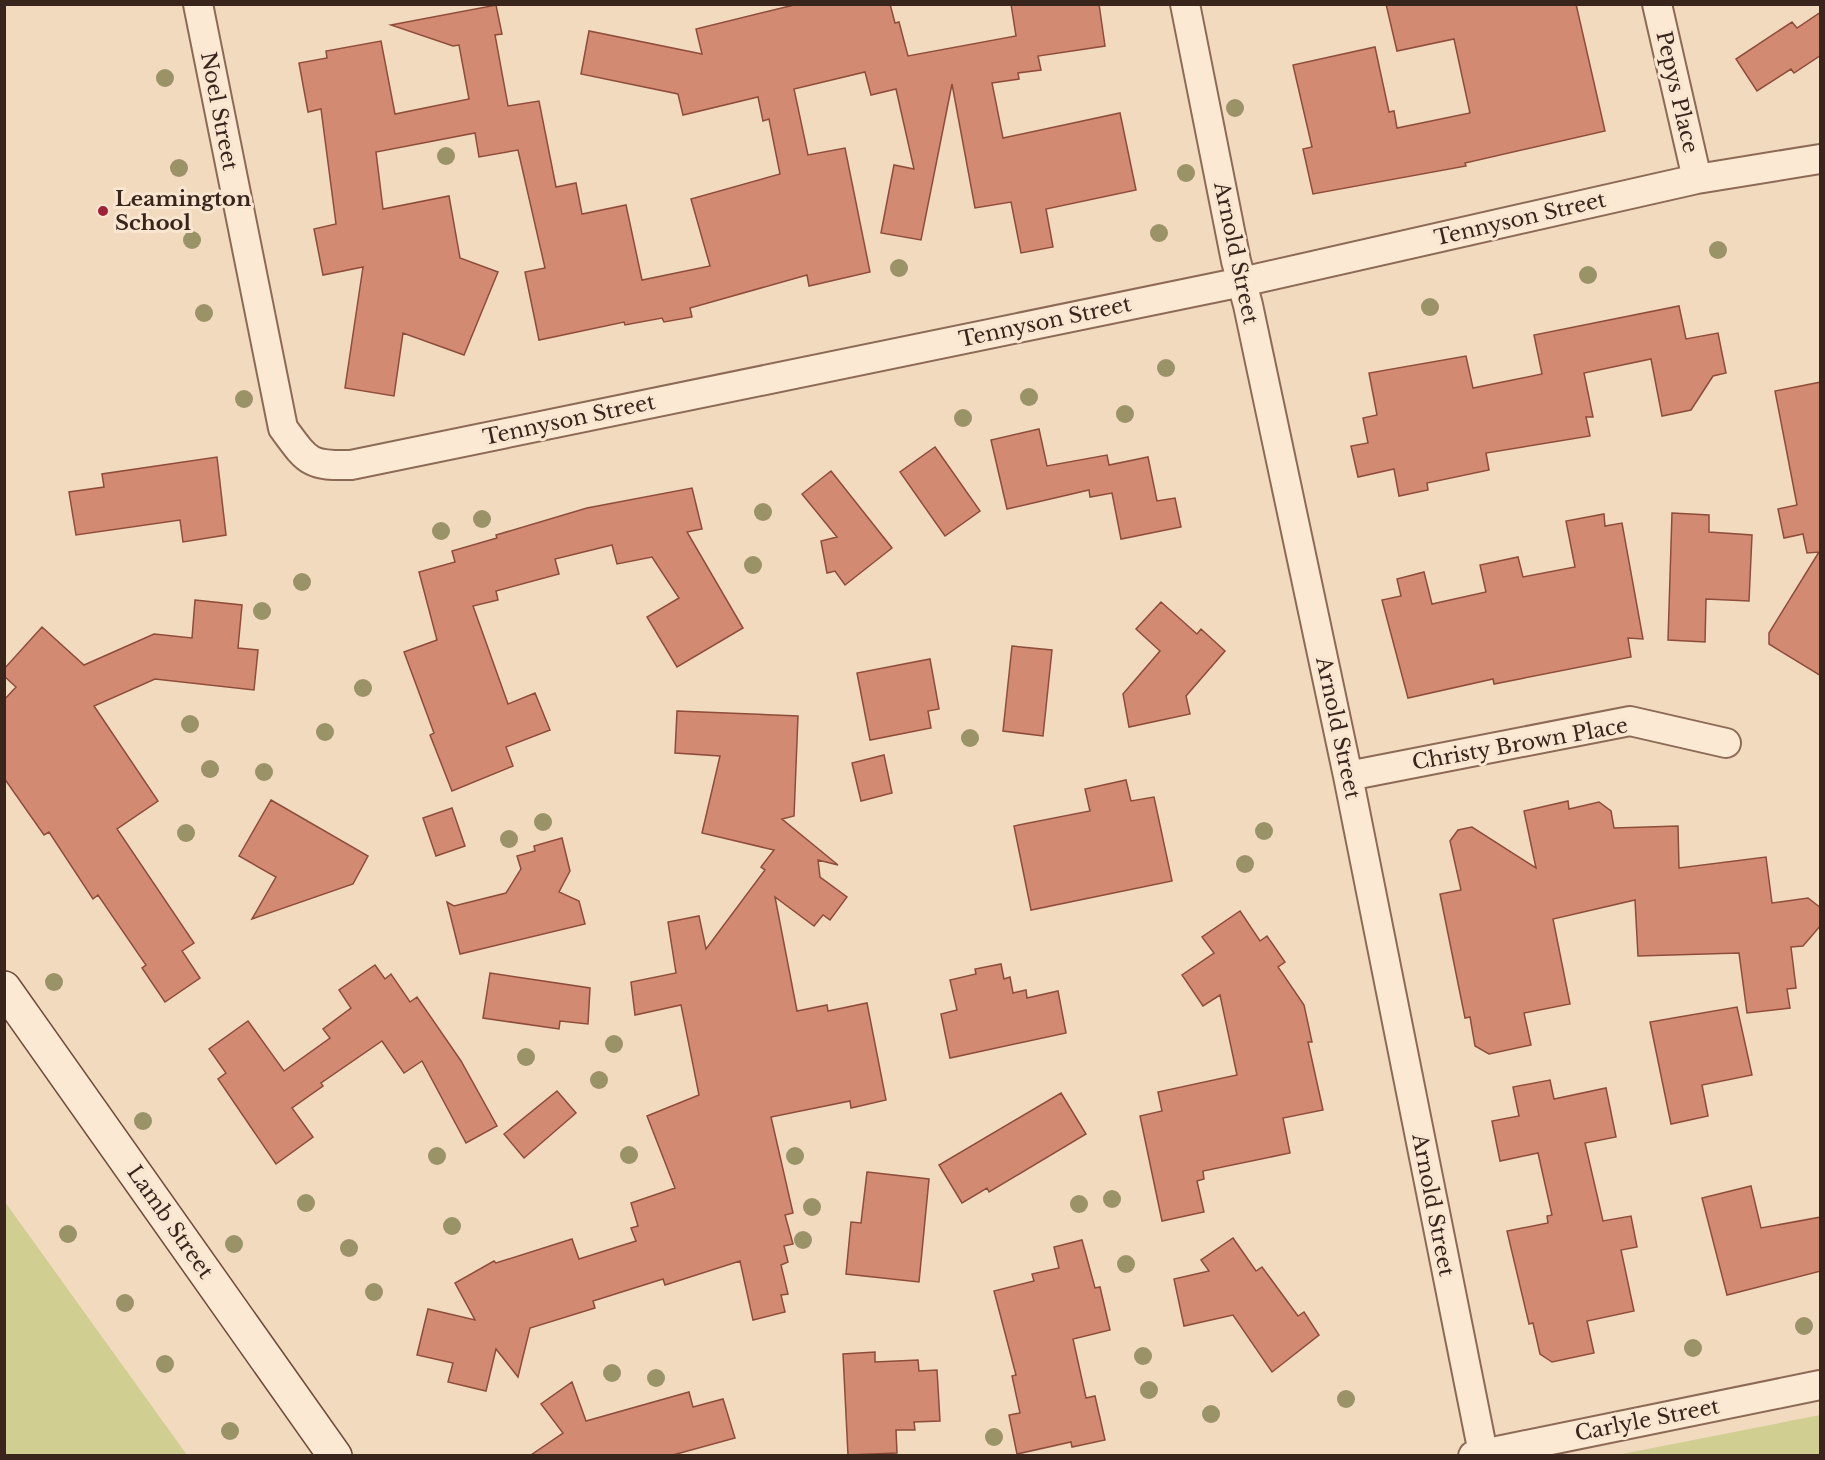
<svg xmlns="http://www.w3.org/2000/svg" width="1825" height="1460" font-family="'Libre Baskerville',serif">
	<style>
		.green { fill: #d1ce92 }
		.building { fill: #d38a72; stroke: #8d4d3a; stroke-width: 1.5 }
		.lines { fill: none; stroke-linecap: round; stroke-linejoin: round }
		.street-casing { stroke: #8c6a56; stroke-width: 32 }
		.secondary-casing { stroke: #6e4b39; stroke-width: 36 }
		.street { stroke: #fce9d3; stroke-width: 28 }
		.secondary { stroke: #fce9d3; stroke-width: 33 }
		.tree { fill: #9b9368 }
		.poi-dot { fill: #a02137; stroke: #f8e6d0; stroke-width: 2 }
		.labels { text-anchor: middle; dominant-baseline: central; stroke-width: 6; stroke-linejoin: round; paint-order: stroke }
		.street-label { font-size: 21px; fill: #3a251c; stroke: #f8e6d0 }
		.poi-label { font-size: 21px; font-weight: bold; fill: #3a251c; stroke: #f8e6d0; text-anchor: start }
	</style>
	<rect width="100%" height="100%" fill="#f2dabf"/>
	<!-- green -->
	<path class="green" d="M5,1202L187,1455H5Z
		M1820,1415V1455H1617Z"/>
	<!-- building -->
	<path class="building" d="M798,4H890L895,23L899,22L908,56L1016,36L1011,4H1099L1105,46L1038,56L1041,70L1018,73L1019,79L992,83L1003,138L1120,113L1136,190L1046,209L1053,247L1021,253L1011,202L975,208L952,84L921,240L881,233L894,165L914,169L896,89L871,95L865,72L794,89L808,155L845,148L870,272L809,286L807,275L690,308L692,317L664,322L662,318L625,325L624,322L539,340L525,272L545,268L518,150L479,157L475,133L376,152L383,209L449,196L460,258L498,272L464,355L403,333L394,396L345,388L363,267L323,275L314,229L336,224L321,109L308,112L299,63L327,58L326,51L381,41L395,114L469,99L459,45L453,46L391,25L496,5L502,34L495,35L508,106L539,101L556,187L576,183L582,214L626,205L642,280L710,266L691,199L780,174L769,119L763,121L758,97L683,115L678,94L581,74L589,31L702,54L696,29Z
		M1386,4H1576L1605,131L1465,163L1466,166L1313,194L1303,149L1312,147L1293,65L1375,47L1389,112L1394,111L1397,128L1470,113L1454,39L1397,51Z
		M1821,12V55L1794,73L1791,69L1757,91L1736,59L1792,22L1797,28Z
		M1679,306L1686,339L1718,333L1726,373L1713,376L1691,410L1662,416L1651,359L1584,373L1593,417H1586L1590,436L1486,453L1489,470L1427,483L1428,490L1399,496L1394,469L1358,477L1351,446L1368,443L1363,418L1377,415L1369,373L1466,356L1473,388L1542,374L1534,335Z
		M1821,382V676L1769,644V633L1819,552L1807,553L1803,534L1784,538L1778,509L1797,505L1775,391Z
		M1039,429L1047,466L1107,455L1109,465L1148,457L1157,501L1175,498L1181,527L1121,539L1112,493L1090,497L1089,490L1007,509L991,440Z
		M935,447L980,511L945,536L900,472Z
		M217,457L226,535L183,542L180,520L76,535L69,492L104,487L102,474Z
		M831,471L892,548L845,585L835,571L827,573L821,541L837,537L802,494Z
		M692,488L702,529L687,532L743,628L677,667L647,617L679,598L652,557L617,564L612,545L555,559L559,574L496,591L498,600L473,606L508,704L535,693L550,730L506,747L513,766L452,791L430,735L434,733L404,652L437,640L419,572L455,562L452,551L497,538L496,535L587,508Z
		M1672,513L1709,515V532L1752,535L1749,601L1706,599L1705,642L1668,640Z
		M1604,514L1605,526L1622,523L1643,639L1628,638L1631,657L1494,684L1493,679L1408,698L1382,600L1401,596L1397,579L1424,572L1432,604L1486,592L1480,565L1518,557L1523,577L1575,567L1566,521Z
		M195,600L242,605L238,648L258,650L254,690L155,679L94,706L158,801L117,829L194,943L182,951L200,978L165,1002L142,968L146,965L98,895L93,899L49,832L44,835L4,778V700L16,687L4,676V669L42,627L84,665L154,634L192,638Z
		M1161,602L1197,634L1201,629L1225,651L1186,696L1190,714L1129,727L1123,694L1160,651L1136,629Z
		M1012,646L1052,650L1043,736L1003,731Z
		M930,659L939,709L928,711L931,728L870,740L857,673Z
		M677,711L798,716L794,816L782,819L838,865L818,860L820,877L847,897L830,920L823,915L814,926L775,897L797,1011L827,1005L828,1011L867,1003L886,1100L851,1108L850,1101L771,1117L793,1213L785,1215L793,1244L784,1246L788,1262L781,1265L788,1294L781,1295L785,1312L753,1320L740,1261L665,1285L663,1279L593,1301L595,1308L530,1328L518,1377L496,1349L486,1391L448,1382L453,1363L417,1355L428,1309L475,1320L455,1283L494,1261L496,1263L572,1239L579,1259L636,1241L631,1228L638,1226L631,1203L675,1188L647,1116L699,1095L681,1005L635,1015L631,982L676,973L668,922L699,916L706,949L765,870L761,867L774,850L702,833L720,756L675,753Z
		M884,755L892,793L861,801L852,763Z
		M1126,780L1131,801L1154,797L1172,881L1031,910L1014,826L1090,811L1085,789Z
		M271,800L368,856L353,884L252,919L276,877L239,856Z
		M1568,801L1569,809L1599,802L1611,811L1614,828L1678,826L1679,868L1766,857L1772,903L1808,898L1821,908V925L1803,946L1791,947L1796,988L1787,989L1790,1008L1747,1013L1739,953L1638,956L1635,900L1553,919L1570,1004L1524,1013L1531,1045L1489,1054L1475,1046L1470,1017L1465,1018L1440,894L1461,890L1450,841L1458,830L1472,827L1536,868L1524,811Z
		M452,808L465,846L436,856L423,818Z
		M562,838L570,871L559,892L579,901L585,924L460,954L447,902L454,906L506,893L521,869L517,856L535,851L534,846Z
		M1240,911L1260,941L1267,936L1285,962L1278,967L1304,1005L1312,1042H1308L1323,1110L1283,1118L1290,1153L1203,1171L1204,1179L1197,1181L1204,1212L1162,1221L1140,1116L1162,1111L1158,1092L1237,1075L1220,995L1203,1006L1182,975L1214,953L1202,937Z
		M1001,964L1004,979L1010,977L1013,993L1026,990L1027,998L1058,991L1066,1033L950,1058L941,1014L957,1010L950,980L976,974L975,969Z
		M375,965L385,979L391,974L410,1002L417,997L461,1061L497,1126L466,1143L422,1061L404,1073L382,1041L321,1083L323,1086L292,1108L313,1137L276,1164L218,1079L226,1073L209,1049L248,1021L284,1071L330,1038L323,1029L351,1008L339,990Z
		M490,973L590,988L588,1024L560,1021L559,1029L483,1018Z
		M1737,1007L1752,1075L1702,1085L1708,1116L1671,1124L1650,1022Z
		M1550,1080L1554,1099L1606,1088L1616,1137L1585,1143L1603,1221L1631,1216L1637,1247L1621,1250L1634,1311L1587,1321L1594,1353L1552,1362L1540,1354L1533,1323L1529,1324L1507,1231L1548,1223L1547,1216L1552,1215L1538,1153L1500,1161L1492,1121L1519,1116L1513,1087Z
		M557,1091L576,1113L524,1158L504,1134Z
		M1061,1093L1086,1134L989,1192L987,1188L962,1203L939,1165Z
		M867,1172L929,1179L919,1282L846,1274L851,1222L861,1223Z
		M1751,1186L1761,1228L1821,1217V1271L1727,1295L1702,1198Z
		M1233,1238L1256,1271L1262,1267L1298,1316L1304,1312L1319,1335L1272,1372L1233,1315L1184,1326L1174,1279L1209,1271L1201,1260Z
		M1082,1240L1095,1288L1100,1287L1110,1330L1073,1339L1086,1398L1095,1396L1105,1440L1072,1447L1071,1442L1017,1454L1009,1415L1020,1413L1012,1376L1016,1375L994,1291L1034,1281L1032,1274L1059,1268L1054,1247Z
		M875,1352V1362L918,1360L919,1371L937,1370L940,1421L914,1422L915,1430H896L897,1453L848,1455L843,1354Z
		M572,1382L586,1421L689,1392L693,1407L723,1399L735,1438L673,1455H531L563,1433L541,1404Z"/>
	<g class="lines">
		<!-- street casing -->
		<g class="street-casing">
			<path id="street" d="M198,4L283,428C308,462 309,466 351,465L1242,282L1697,179L1820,159
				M1185,4L1236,261L1248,305L1348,776L1483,1453
				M1657,4L1697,179
				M1348,776L1630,721L1726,743
				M1473,1456L1820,1385"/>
		</g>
		<!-- secondary casing -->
		<g class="secondary-casing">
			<path id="secondary" d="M4,988L335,1456"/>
		</g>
		<!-- street -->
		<use href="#street" class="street"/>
		<!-- secondary -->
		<use href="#secondary" class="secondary"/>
	</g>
	<!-- trees -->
	<g class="tree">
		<circle cx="165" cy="78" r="9"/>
		<circle cx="1235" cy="108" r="9"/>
		<circle cx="446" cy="156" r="9"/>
		<circle cx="179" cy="168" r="9"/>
		<circle cx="1186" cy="173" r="9"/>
		<circle cx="1159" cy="233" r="9"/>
		<circle cx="192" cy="240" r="9"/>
		<circle cx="1718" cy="250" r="9"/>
		<circle cx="899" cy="268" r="9"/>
		<circle cx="1588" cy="275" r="9"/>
		<circle cx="1430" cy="307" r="9"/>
		<circle cx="204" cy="313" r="9"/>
		<circle cx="1166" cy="368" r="9"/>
		<circle cx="1029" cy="397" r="9"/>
		<circle cx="244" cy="399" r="9"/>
		<circle cx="1125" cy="414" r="9"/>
		<circle cx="963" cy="418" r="9"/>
		<circle cx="763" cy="512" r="9"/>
		<circle cx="482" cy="519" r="9"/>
		<circle cx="441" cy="531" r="9"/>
		<circle cx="753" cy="565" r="9"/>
		<circle cx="302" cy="582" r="9"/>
		<circle cx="262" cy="611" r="9"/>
		<circle cx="363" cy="688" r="9"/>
		<circle cx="190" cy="724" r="9"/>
		<circle cx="325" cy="732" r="9"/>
		<circle cx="970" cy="738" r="9"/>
		<circle cx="210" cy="769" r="9"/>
		<circle cx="264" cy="772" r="9"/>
		<circle cx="543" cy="822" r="9"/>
		<circle cx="1264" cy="831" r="9"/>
		<circle cx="186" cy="833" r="9"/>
		<circle cx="509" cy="839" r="9"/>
		<circle cx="1245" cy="864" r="9"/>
		<circle cx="54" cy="982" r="9"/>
		<circle cx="614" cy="1044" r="9"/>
		<circle cx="526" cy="1057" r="9"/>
		<circle cx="599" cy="1080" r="9"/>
		<circle cx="143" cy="1121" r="9"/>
		<circle cx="629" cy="1155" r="9"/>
		<circle cx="437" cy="1156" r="9"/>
		<circle cx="795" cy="1156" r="9"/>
		<circle cx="1112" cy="1199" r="9"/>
		<circle cx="306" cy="1203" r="9"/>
		<circle cx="1079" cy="1204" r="9"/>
		<circle cx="812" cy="1207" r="9"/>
		<circle cx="452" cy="1226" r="9"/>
		<circle cx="68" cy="1234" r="9"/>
		<circle cx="803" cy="1240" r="9"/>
		<circle cx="234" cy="1244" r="9"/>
		<circle cx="349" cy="1248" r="9"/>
		<circle cx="1126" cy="1264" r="9"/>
		<circle cx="374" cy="1292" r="9"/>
		<circle cx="125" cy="1303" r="9"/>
		<circle cx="1804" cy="1326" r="9"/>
		<circle cx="1693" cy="1348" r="9"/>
		<circle cx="1143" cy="1356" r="9"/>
		<circle cx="165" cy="1364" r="9"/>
		<circle cx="612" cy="1373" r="9"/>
		<circle cx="656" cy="1378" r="9"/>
		<circle cx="1149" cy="1390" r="9"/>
		<circle cx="1346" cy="1399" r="9"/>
		<circle cx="1211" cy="1414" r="9"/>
		<circle cx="230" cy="1431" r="9"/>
		<circle cx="994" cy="1437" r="9"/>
	</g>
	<!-- markers -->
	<circle class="poi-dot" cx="103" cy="211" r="6"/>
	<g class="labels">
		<!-- street labels -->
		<g class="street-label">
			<text transform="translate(1677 92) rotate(77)">Pepys Place</text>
			<text transform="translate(219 111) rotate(79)">Noel Street</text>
			<text transform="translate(1520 219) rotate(-13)">Tennyson Street</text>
			<text transform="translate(1236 253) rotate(78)">Arnold Street</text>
			<text transform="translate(1045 322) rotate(-12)">Tennyson Street</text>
			<text transform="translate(569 420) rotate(-12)">Tennyson Street</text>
			<text transform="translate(1338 728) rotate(78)">Arnold Street</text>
			<text transform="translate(1520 744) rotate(-10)">Christy Brown Place</text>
			<text transform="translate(1433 1205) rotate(79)">Arnold Street</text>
			<text transform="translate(170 1222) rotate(55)">Lamb Street</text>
			<text transform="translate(1647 1420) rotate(-11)">Carlyle Street</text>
		</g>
		<!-- poi labels -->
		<g class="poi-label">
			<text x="115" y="199">Leamington<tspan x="115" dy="24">School</tspan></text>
		</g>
	</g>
	<!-- border -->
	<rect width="1825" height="1460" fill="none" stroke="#3a251c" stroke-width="12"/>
</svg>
